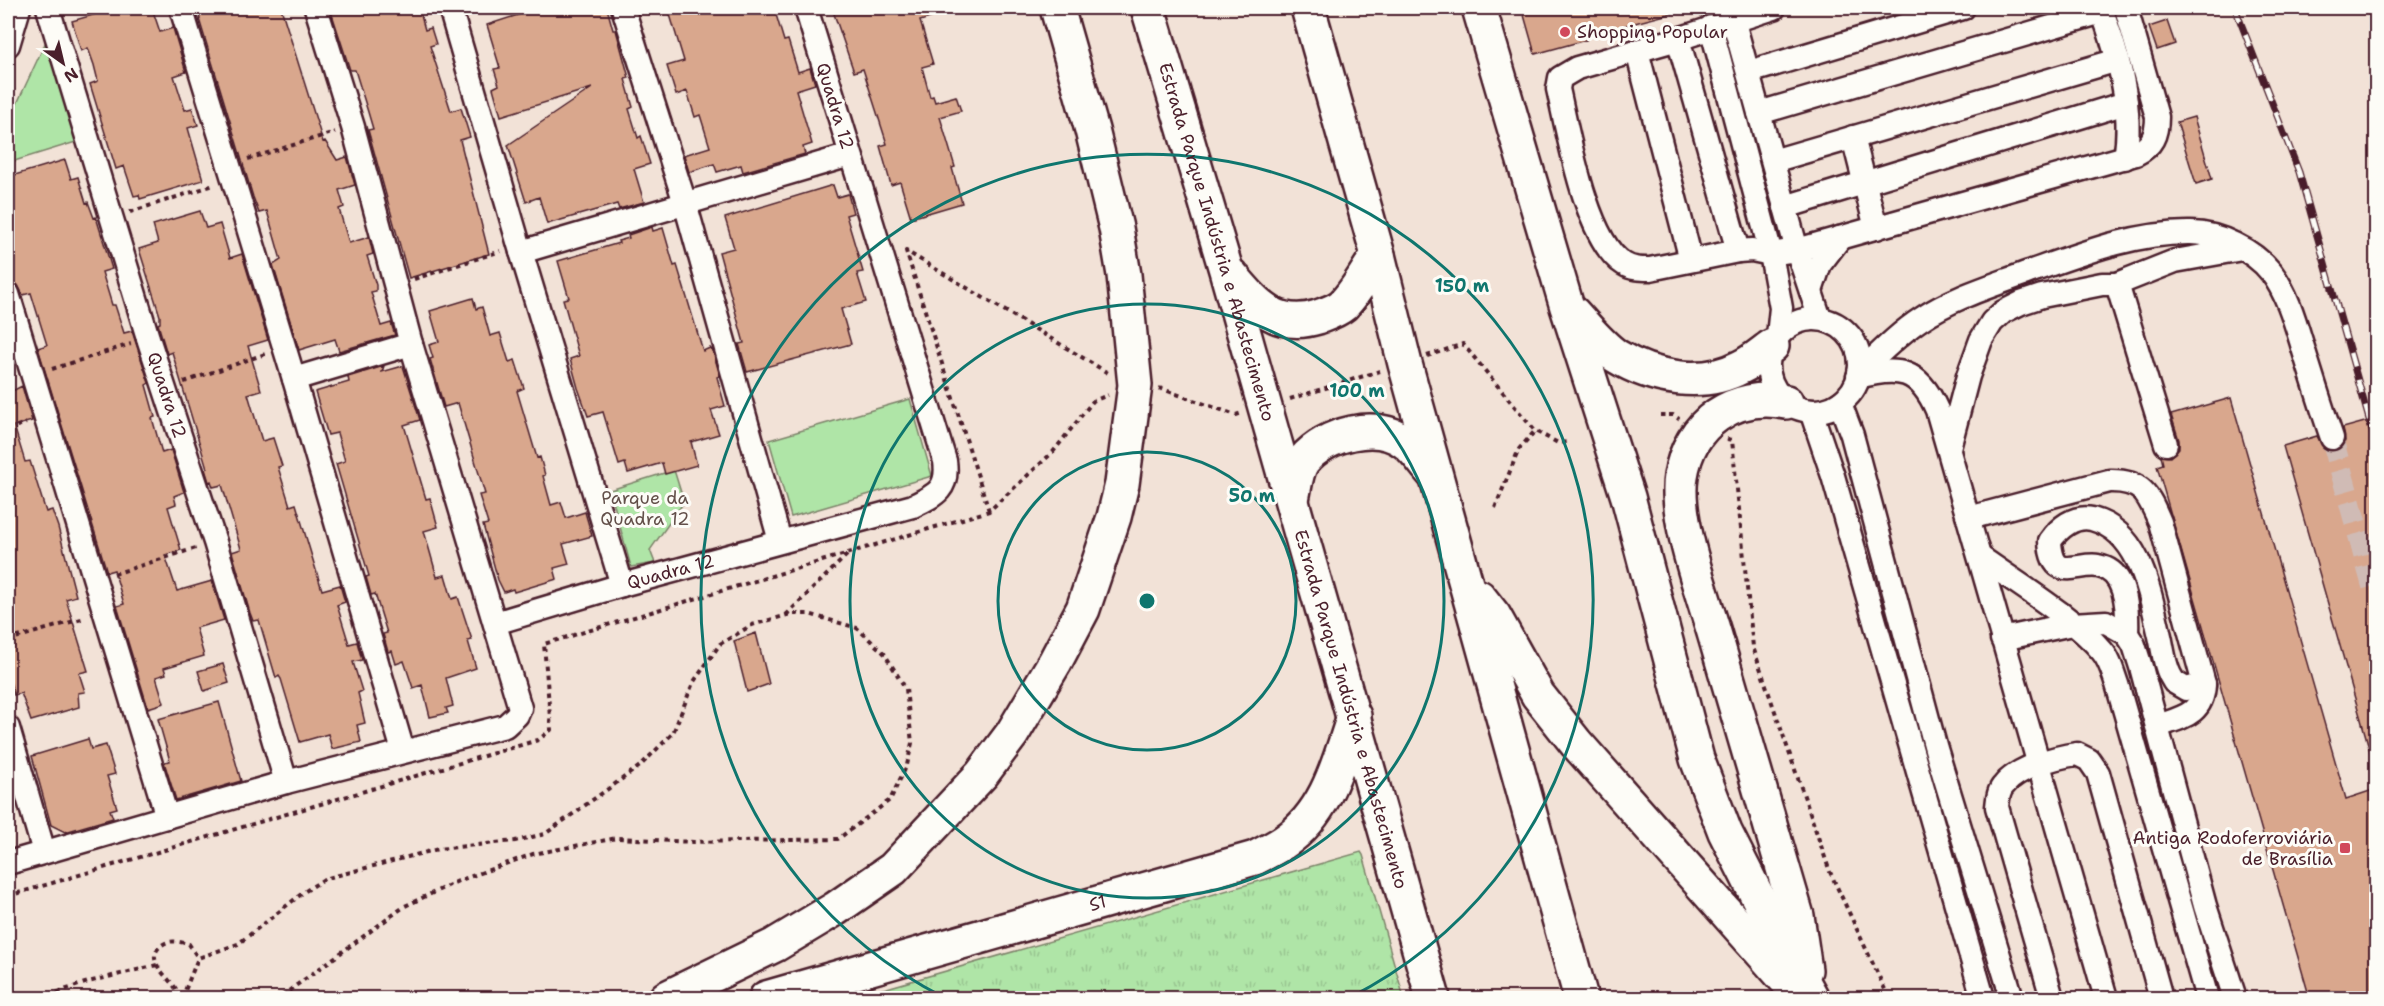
<svg xmlns="http://www.w3.org/2000/svg" width="2384" height="1006" font-family="'Shantell Sans',sans-serif">
	<style>
		.grass { fill: url(#grass-tufts); stroke: #7c8269; stroke-width: 1.5 }
		.green { fill: #afe5a7; stroke: #7c8269; stroke-width: 1.5 }
		.building { fill: #d9a78d; stroke: #4a1f2b; stroke-width: 1.5 }
		.lines { fill: none; stroke-linecap: round; stroke-linejoin: round }
		.minor-tunnel { stroke: #d0bbb5; stroke-width: 22; stroke-dasharray: 22 11; stroke-linecap: butt }
		.minor-casing { stroke: #4a1f2b; stroke-width: 27 }
		.highway-casing { stroke: #4a1f2b; stroke-width: 38 }
		.path { stroke: #4a1f2b; stroke-width: 4; stroke-dasharray: 4.5 4.5; stroke-linecap: butt }
		.minor { stroke: #fdfcf7; stroke-width: 22 }
		.highway { stroke: #fdfcf7; stroke-width: 33 }
		.rail-casing { stroke: #4a1f2b; stroke-width: 7 }
		.rail { stroke: #fdfcf7; stroke-width: 4.5; stroke-dasharray: 14; stroke-linecap: butt }
		.ring { fill: none; stroke: #0f766e; stroke-width: 3 }
		.poi-dot { fill: #d1495b; stroke: #fdfcf7; stroke-width: 2 }
		.labels { text-anchor: middle; dominant-baseline: central; stroke-width: 6; stroke-linejoin: round; paint-order: stroke }
		.poi-label { font-size: 18px; fill: #4a1f2b; stroke: #fdfcf7; text-anchor: start }
		.street-label { font-size: 18px; fill: #4a1f2b; stroke: #fdfcf7 }
		.park-label { font-size: 18px; fill: #63504a; stroke: #fdfcf7 }
		.centre { fill: #0f766e; stroke: #fdfcf7; stroke-width: 3 }
		.ring-label { font-size: 18px; text-anchor: middle; font-weight: bold; fill: #0f766e; stroke: #fdfcf7; stroke-width: 6; stroke-linejoin: round; paint-order: stroke }
	</style>
	<defs>
		<pattern id="grass-tufts" width="24" height="20" patternUnits="userSpaceOnUse" patternTransform="scale(1.5)"><rect width="24" height="20" fill="#afe5a7"/><path d="M3 7l-1-3M5 7V3M7 7l1-3M15 17l-1-3M17 17v-4M19 17l1-3" fill="none" stroke="#98c490"/></pattern>
	</defs>
	<rect width="100%" height="100%" fill="#f2e2d7"/>
	<filter id="ink" filterUnits="userSpaceOnUse"><feTurbulence type="fractalNoise" baseFrequency=".0167" numOctaves="2"/><feDisplacementMap in="SourceGraphic" scale="12" xChannelSelector="R" yChannelSelector="G"/><feConvolveMatrix kernelMatrix="1 2 1 2 8 2 1 2 1" color-interpolation-filters="sRGB"/></filter>
	<g filter="url(#ink)">
		<!-- grass -->
		<path class="grass" d="M1361,852L1363,855L1404,998H852Z"/>
		<!-- green -->
		<path class="green" d="M48,37L79,141L8,163V123Z
			M910,399L932,476L791,517L769,440Z
			M674,470L684,502L650,550L655,563L631,567L610,490Z"/>
		<!-- building -->
		<path class="building" d="M117,8H152L160,32L173,28L186,72L174,76L185,110L192,108L198,125L188,128L203,180L140,199L139,195L134,196L124,166L116,169L90,84L98,81L94,65L88,48L81,51L72,21Z
			M197,8H281L323,142L325,141L337,160L347,157L355,185L339,190L344,207L339,209L349,243L369,237L373,254L367,256L376,285V291L371,292L381,326L391,323L395,335L339,351L335,339L299,350L273,265L281,260L267,211L259,213L253,197L199,19H200Z
			M330,8H419L425,30L431,28L436,44L430,46L451,111L461,108L470,137L460,140L489,254L409,278L368,130L373,129L368,112L355,70H350Z
			M519,8H607L613,30H616L629,78L625,79L633,107L629,109L638,138L641,136L650,164L634,169L644,202L619,209L617,204L547,224L539,197L526,202L508,145L592,88L501,116L493,88L499,85L494,69L500,68L487,25L521,14Z
			M668,8H774L784,41L788,40L798,72L810,68L815,84L796,90L812,144L803,147L805,154L743,172L741,165L717,172L714,164L689,172L684,155L710,147L700,115L695,117L687,91L676,95L667,66L684,61Z
			M832,8H951L952,11L920,21L933,64L922,67L930,97L933,96L935,102L956,96L961,111L940,117L955,167L952,168L962,203L911,218L900,182L891,185L880,146L887,144L863,69L854,72Z
			M1522,8H1676L1677,12L1585,36L1586,40L1535,54Z
			M2167,21L2175,44L2157,50L2149,27Z
			M2194,117L2212,179L2196,184L2177,122Z
			M65,160L71,179L78,177L86,203L88,202L94,218L96,217L112,269L102,272L112,305H115L124,333L132,331L149,383L146,385L155,417L152,418L162,453L171,450L184,492L174,496L176,504L168,507L181,550L165,555L177,591L212,581L224,620L196,628L204,656L164,668L166,674L156,677L164,703L148,708L117,606L124,604L114,570L107,572L38,348L47,345L31,293L23,295L18,285L8,281V177Z
			M833,185L837,197L848,194L853,213L846,215L863,272L857,273L866,302L841,309L851,344L747,372L739,344L744,343L719,252L734,248L725,218Z
			M200,211L206,228L220,224L230,258L242,254L268,340L248,346L261,390L248,394L262,441L273,438L282,466L278,467L290,506L296,504L322,590L340,585L345,602L337,605L349,644L357,642L362,660L353,662L362,691L358,693L365,723L357,725L361,742L332,749L328,734L300,742L281,679L279,676L276,678L259,620L253,621L250,613L232,552L241,549L222,485L213,487L211,481L209,482L205,469L207,468L172,352L167,354L158,324L160,323V316L139,249L158,243L153,225Z
			M652,227L653,231L663,228L674,266L677,265L703,351L710,348L713,351L720,376L717,377L725,406L711,410L719,434L691,442L697,465L665,474L662,463L628,473L625,463L619,465L603,412L588,416L578,388L570,359L579,356L563,299L569,298L558,261L619,243L618,241L629,238L628,235Z
			M473,298L476,309L482,307L490,336L500,333L509,362L515,360L524,388L517,391L537,458L540,457L545,475L543,476L551,505L561,502L566,518L585,512L592,536L563,544L569,564L554,568L557,579L514,592L513,589L504,592L498,580L483,525L488,524L479,495L485,494L458,403L444,407L430,359L433,358L429,345L439,342L430,311Z
			M384,366L382,372L403,366L420,420L404,425L426,499L430,498L438,527L424,531L437,577L445,575L452,599L458,597L472,640L468,641L476,668L446,678L453,706L446,708L448,713L430,717L422,685L413,688L404,661L396,664L392,651L388,652L383,634L387,633L375,594L371,595L366,577L369,576L336,464L345,461L337,433L328,435L315,392L349,382L348,377Z
			M22,386L32,421L14,426L25,462L30,461L46,512L52,510L58,527L76,596L66,599L88,671L79,673L85,692L78,693L79,707L31,721L21,693L14,695L8,675V393Z
			M2231,398L2346,799L2376,789V883L2370,885L2376,907V999H2310L2157,466L2163,464L2161,456L2170,457L2179,448V440L2171,415Z
			M2372,420L2376,437V757L2372,758L2283,446L2317,436L2324,448L2336,451L2342,447L2345,441L2343,428Z
			M756,633L769,684L747,692L734,641Z
			M223,664L229,683L204,691L198,671Z
			M219,702L241,781L176,800L164,762L170,761L158,719Z
			M88,739L91,749L106,745L115,774L107,776L117,808L110,810L113,818L65,832L51,825L32,756Z"/>
		<g class="lines">
			<!-- minor-tunnel -->
			<path class="minor-tunnel" d="M2332,438L2376,597"/>
			<!-- minor casing -->
			<g class="minor-casing">
				<g id="minor">
					<path id="s1" d="M48,8L148,338L215,542L286,782"/>
					<path d="M181,8L294,379L403,751"/>
					<path d="M450,8L519,245L622,585"/>
					<path d="M623,8L685,203L780,541"/>
					<path d="M1774,8L1678,39L1577,68L1560,78L1558,89C1568,132 1586,241 1624,264C1632,269 1640,269 1650,269L1738,251L1752,250L1771,254L1797,250L2136,154C2152,146 2157,135 2157,117L2126,8"/>
					<path d="M2101,8C2118,55 2134,108 2125,158"/>
					<path d="M1733,19L1797,250L1820,319"/>
					<path d="M1711,27L1771,254L1781,308L1778,336"/>
					<path d="M1678,39L1738,251"/>
					<path d="M8,45L19,8"/>
					<path d="M1637,51L1691,260"/>
					<path d="M1749,72L1963,8"/>
					<path d="M1759,113L2102,12"/>
					<path d="M1853,137L1876,228"/>
					<path d="M1773,161L2118,60"/>
					<path d="M1785,207L2126,103"/>
					<path d="M521,252L850,155"/>
					<path d="M2117,284L2166,444"/>
					<path d="M1811,291L1820,264L1840,238"/>
					<path d="M8,294L167,817"/>
					<circle cx="1814" cy="365" r="46"/>
					<path d="M1859,373C1879,354 1898,334 1921,319C1954,297 1992,286 2029,272C2080,254 2136,232 2191,233C2219,233 2253,250 2271,272C2288,294 2296,325 2304,351C2313,380 2322,409 2332,438"/>
					<path d="M1858,377C1899,366 1919,369 1937,410L2106,998"/>
					<path d="M294,379L411,344"/>
					<path d="M1840,403L1852,435L1936,749L2012,998"/>
					<path d="M1811,411L1833,476L1983,998"/>
					<path d="M1949,448L1968,376L1981,340L1992,322L2003,312L2021,303L2042,296L2102,284H2117L2175,261L2242,249"/>
					<path d="M1969,518L2109,481C2142,480 2148,494 2160,522L2204,684C2203,714 2183,717 2158,726"/>
					<path d="M1980,557C2016,583 2073,617 2102,651C2110,660 2113,673 2117,684L2207,998"/>
					<path id="s2" d="M495,623L622,585L913,506C936,495 949,489 945,461L806,8"/>
					<path d="M2127,634C2128,611 2127,571 2098,566C2078,562 2052,584 2050,541C2059,528 2074,515 2092,519C2141,532 2150,594 2160,636C2163,649 2164,663 2170,675L2174,682L2186,689L2204,684"/>
					<path d="M2002,639L2072,624L2106,622L2127,634L2134,645L2141,667L2205,906L2235,998"/>
					<path d="M8,728L44,852"/>
					<path d="M8,863L286,782L505,726L517,715L520,708L411,344L353,127L316,8"/>
					<path d="M2052,998L1997,807C1998,799 1998,791 2004,785C2018,767 2056,757 2077,754L2089,760L2098,773L2161,998"/>
				</g>
			</g>
			<!-- highway casing -->
			<g class="highway-casing">
				<g id="highway">
					<path id="s3" d="M1148,8L1226,270L1433,998"/>
					<path d="M1308,8L1378,255L1405,364L1581,998"/>
					<path d="M1479,8L1567,307L1628,497L1697,759L1725,832L1778,937L1812,998"/>
					<path d="M1232,276C1256,304 1276,330 1318,317C1326,314 1336,311 1343,305C1357,291 1367,271 1378,255"/>
					<path d="M1573,313C1586,327 1600,345 1616,356C1652,378 1702,388 1741,367C1752,362 1762,353 1772,346"/>
					<path d="M1786,402C1734,392 1689,423 1681,476C1674,517 1703,595 1715,636C1742,729 1770,822 1797,916L1805,970"/>
					<path d="M1292,499C1295,487 1296,469 1304,460C1325,434 1377,420 1405,442C1416,450 1424,463 1433,473"/>
					<path d="M1479,597L1494,616L1538,695L1576,743L1787,981"/>
					<path d="M666,998L775,945L835,909L893,869L982,774L1012,734L1055,662L1083,609L1114,517L1122,484L1135,385L1124,275L1116,228L1092,130L1057,8"/>
					<path id="s4" d="M766,998L1255,858C1265,853 1275,848 1284,842C1327,813 1339,762 1354,716"/>
				</g>
			</g>
			<!-- path -->
			<path class="path" d="M248,159L335,132
				M130,212L214,185
				M414,279L501,251
				M1427,356L1463,344L1535,431L1558,443L1570,442
				M52,369L131,344
				M184,382L265,354
				M1159,388L1236,415L1242,413
				M1290,399L1380,371
				M1660,415H1673L1679,419
				M8,429L26,423
				M1727,439L1732,440L1753,647L1830,872L1889,998
				M1495,508L1519,449L1535,431
				M989,511L906,251L1108,373
				M114,574L196,548
				M786,615L849,553
				M8,640L85,618
				M8,896L538,740L551,730L544,644L989,511L1053,452L1093,401L1108,395
				M40,998L88,982L157,965
				M178,998C177,995 177,992 176,989C170,978 142,960 162,945C170,939 180,942 189,944L198,958
				M182,998L198,958L238,944L304,892L324,879L438,849L515,841L545,834L640,766L673,733L693,683L720,644L752,625L791,614H809L857,628L884,653L906,689L912,743L907,765L890,800L838,839L693,842L617,838L533,854L458,881L405,906L279,998"/>
			<!-- minor -->
			<use href="#minor" class="minor"/>
			<!-- highway -->
			<use href="#highway" class="highway"/>
			<!-- rail casing -->
			<g class="rail-casing">
				<path id="rail" d="M2235,8L2299,172L2376,444"/>
			</g>
			<!-- rail -->
			<use href="#rail" class="rail"/>
		</g>
	</g>
	<!-- distance rings -->
	<g class="ring">
		<circle cx="1147" cy="601" r="149"/>
		<circle cx="1147" cy="601" r="297"/>
		<path d="M945 998A446 446 0 1 1 1349 998"/>
	</g>
	<!-- markers -->
	<g class="poi-dot">
		<circle cx="1565" cy="32" r="6"/>
		<rect x="2339" y="842" width="12" height="12" rx="3"/>
	</g>
	<g class="labels">
		<!-- poi labels -->
		<g class="poi-label">
			<text x="1577" y="32">Shopping Popular</text>
			<text x="2333" y="838" text-anchor="end">Antiga Rodoferroviária<tspan x="2333" dy="21">de Brasília</tspan></text>
		</g>
		<!-- street labels -->
		<g class="street-label">
			<text transform="translate(835 106) rotate(73)">Quadra 12</text>
			<text stroke="none"><textPath href="#s3" startOffset="244">Estrada Parque Indústria e Abastecimento</textPath></text>
			<text stroke="none"><textPath href="#s1" startOffset="405">Quadra 12</textPath></text>
			<text stroke="none"><textPath href="#s2" startOffset="183">Quadra 12</textPath></text>
			<text stroke="none"><textPath href="#s3" startOffset="730">Estrada Parque Indústria e Abastecimento</textPath></text>
			<text stroke="none"><textPath href="#s4" startOffset="345">S1</textPath></text>
		</g>
		<!-- park labels -->
		<g class="park-label">
			<text x="645" y="498">Parque da<tspan x="645" dy="21">Quadra 12</tspan></text>
		</g>
	</g>
	<circle cx="1147" cy="601" r="9" class="centre"/>
	<g class="ring-label">
		<text x="1462" y="292">150 m</text>
		<text x="1357" y="397">100 m</text>
		<text x="1252" y="502">50 m</text>
	</g>
	<!-- margin -->
	<rect width="2384" height="1006" fill="none" stroke="#fdfcf7" stroke-width="30"/>
	<rect x="15" y="15" width="2354" height="976" fill="none" stroke="#4a1f2b" stroke-width="2" filter="url(#ink)"/>
	<!-- north arrow -->
	<g transform="translate(63 63) rotate(146)" stroke="#fdfcf7" stroke-width="4.5" paint-order="stroke">
	<path d="M0-4.5L10 22L0 15L-10 22Z" fill="#4a1f2b"/>
	<text y="-9" font-size="16" font-weight="bold" text-anchor="middle" fill="#4a1f2b">N</text>
	</g>
</svg>
